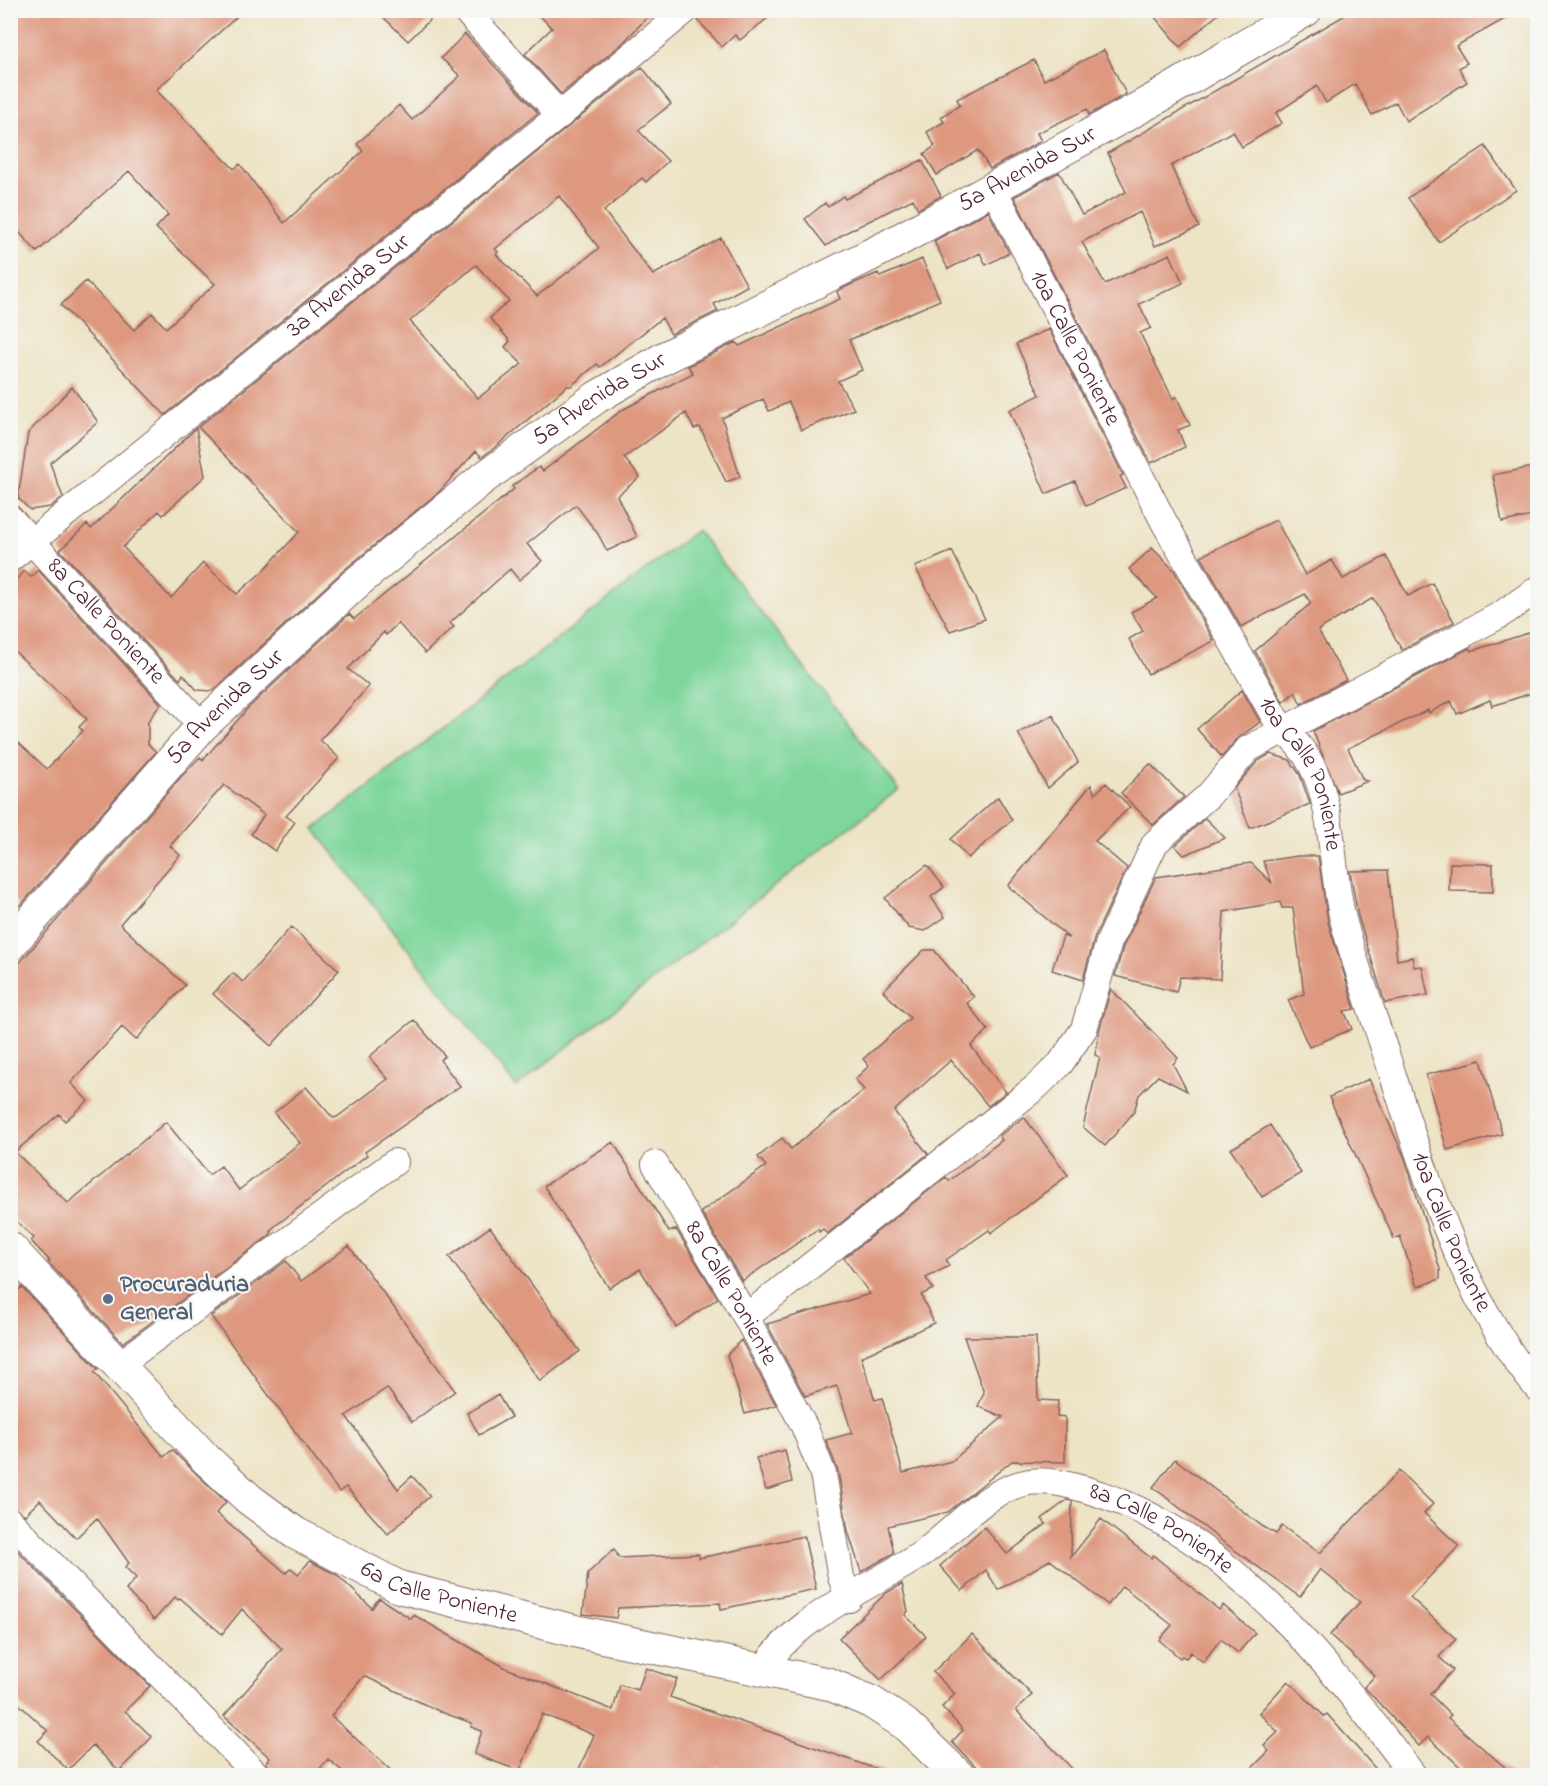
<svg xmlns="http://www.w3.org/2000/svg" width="1548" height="1786" font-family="'Indie Flower',sans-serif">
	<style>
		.green { fill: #7ed69b; stroke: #647a63; stroke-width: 1.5 }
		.building { fill: #de987f; fill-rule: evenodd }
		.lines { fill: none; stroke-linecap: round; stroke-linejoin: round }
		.minor-casing { stroke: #836461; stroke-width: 28 }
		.tertiary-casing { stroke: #836461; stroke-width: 34 }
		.minor { stroke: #fff; stroke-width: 26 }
		.tertiary { stroke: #fff; stroke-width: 32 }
		.service-dot { fill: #5c6f8a; stroke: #f6f6f2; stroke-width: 2 }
		.labels { text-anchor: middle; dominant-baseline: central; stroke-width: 4.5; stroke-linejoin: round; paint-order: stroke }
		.street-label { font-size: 24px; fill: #4a1f2b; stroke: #f6f6f2 }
		.service-label { font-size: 24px; font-weight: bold; fill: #4e5e75; stroke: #f6f6f2; text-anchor: start }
	</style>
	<rect width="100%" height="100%" fill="#f6f6f2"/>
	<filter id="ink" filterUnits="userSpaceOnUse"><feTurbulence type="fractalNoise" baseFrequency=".0167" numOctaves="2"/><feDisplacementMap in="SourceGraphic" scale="12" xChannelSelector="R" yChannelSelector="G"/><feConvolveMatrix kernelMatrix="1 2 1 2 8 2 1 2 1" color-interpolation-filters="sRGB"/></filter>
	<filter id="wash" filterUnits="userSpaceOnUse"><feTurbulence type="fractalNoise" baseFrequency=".008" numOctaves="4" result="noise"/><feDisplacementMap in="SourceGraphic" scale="24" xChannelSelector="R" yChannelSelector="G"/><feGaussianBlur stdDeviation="1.35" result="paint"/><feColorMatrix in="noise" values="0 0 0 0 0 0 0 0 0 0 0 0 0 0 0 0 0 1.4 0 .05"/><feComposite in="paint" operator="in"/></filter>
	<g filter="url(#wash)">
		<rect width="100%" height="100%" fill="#ede3c5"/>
		<!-- green -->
		<path class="green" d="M697,530L899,789L516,1087L314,829Z"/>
		<g id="blocks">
			<!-- building -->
			<path class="building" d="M10,10H244L156,90L234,169L240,164L284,223L363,151L357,144L399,105L412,120L460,76L441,58L465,34L538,113L165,415L61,305L86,281L134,330L152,313L166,328L215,284L156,228L168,215L129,171L37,252L10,222Z
				M376,10H440L408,41Z
				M534,10H654L623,43L561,94L525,54L552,28Z
				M701,10H778L740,40L735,35L722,47L697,19Z
				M1149,10H1223L1180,47Z
				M1354,10H1521L1456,46L1467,63L1459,68L1467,82L1406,121L1396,102L1372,115L1355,84L1326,103L1317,86L1276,113L1282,123L1242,147L1233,131L1171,166L1199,227L1155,246L1140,212L1082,242L1105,284L1170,254L1183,283L1139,304L1151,328L1140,333L1173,399L1176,396L1190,425L1178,430L1185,447L1151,463L1014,197L1059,172L1082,215L1126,192L1108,153Z
				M1104,50L1126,94L1089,115L1087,109L1037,133L1041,141L990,169L978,150L937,175L924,154L935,146L927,132L944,122L941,117L960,105L957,99L1034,60L1044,80Z
				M642,67L671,104L638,130L668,161L646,182L642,178L604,211L653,275L721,238L747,286L714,304L718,311L671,334L662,318L600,367L597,364L571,386H567L498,445L482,457L476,451L439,492L343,571L213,691L197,690L183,674L180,680L60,550L87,524L91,529L196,428L205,476L163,515L159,511L123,547L171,598L203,563L237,594L262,572L299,532L198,427ZM559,196L599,248L537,296L496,254L498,252L495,249ZM476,265L509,301L490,318L510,341L505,347L522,364L478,398L410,321Z
				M1485,146L1516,190L1439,242L1408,198Z
				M922,160L941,196L918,209L913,199L847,232L826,246L805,219L825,203L828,207L843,196L845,199Z
				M988,211L1009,253L986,265L980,253L948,269L934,241Z
				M922,259L940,300L849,340L862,370L838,381L854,409L801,430L789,402L769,411L763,399L722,418L740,477L726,482L700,427L694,429L686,413L624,458L640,477L617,496L637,537L607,551L598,534L576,505L527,544L542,561L519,580L510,569L450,623L454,627L425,653L398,623L386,635L384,632L348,669L369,686L320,740L339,758L286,816L295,822L275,851L251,834L264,815L224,785L170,846L180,855L120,924L185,985L136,1040L122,1027L71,1083L88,1101L65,1121L59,1114L15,1152L68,1203L166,1122L209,1175L221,1166L239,1190L300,1143L274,1113L306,1087L333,1118L337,1117L388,1079L369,1057L414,1020L445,1056L440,1060L460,1086L365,1152L367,1155L270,1230L272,1232L269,1236L123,1343L48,1262L50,1261L31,1241L34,1238L10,1215V974L181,777L200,757L203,760L248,708L349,614L354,619L514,489L512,486L539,467L543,471L622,410L693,373L688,366L736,342L739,346L840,299L837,292L843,288L878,273L880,277Z
				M1049,329L1123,475L1120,476L1126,488L1086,506L1075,481L1046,494L1009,410L1040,395L1016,344Z
				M72,387L98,422L50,463L63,497L50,507L30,510L18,498L28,433Z
				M1538,466V515L1502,522L1493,475Z
				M1276,520L1305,575L1332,560L1343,579L1386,556L1408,596L1432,583L1454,622L1402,650L1373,598L1318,630L1346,680L1301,704L1295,692L1283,702L1255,651L1311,603L1305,594L1241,627L1201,556Z
				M1152,548L1173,569L1214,641L1148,674L1129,639L1143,631L1131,612L1157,598L1129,569Z
				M952,551L985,619L950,631L915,567Z
				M38,570L161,704L148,721V744L156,752L20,906L10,897V735L47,769L83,731L79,727L87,719L10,647V585L25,571L31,577Z
				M1538,630V691L1492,706L1490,700L1457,714L1451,701L1429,713L1428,710L1348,748L1363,780L1368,781L1338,793L1313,731L1469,648L1471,651Z
				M1242,690L1260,722L1237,739L1222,757L1197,729Z
				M1053,715L1078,762L1048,788L1018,733Z
				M1270,754L1290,760L1300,775L1310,804L1250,828L1234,788L1258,761Z
				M1150,764L1184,797L1153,825L1121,793Z
				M1106,783L1130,807L1095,841L1127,868L1095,936L1083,980L1052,970L1063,936L1069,938L1008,886L1091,785L1095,794Z
				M998,797L1012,820L968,858L951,839Z
				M1205,818L1225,838L1184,855L1175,846Z
				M1298,856H1318L1328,922L1355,1009L1344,1011L1352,1029L1309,1047L1288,1000L1304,994L1293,908H1282L1280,902L1224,912L1220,979L1180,977L1176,992L1115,976L1123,947L1156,877L1251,863L1272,883L1263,861Z
				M1450,863L1493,864V892L1449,891Z
				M927,865L944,887L931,897L945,917L925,931L909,928L885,898Z
				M1388,870L1397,960L1412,957L1414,967L1422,966L1428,995L1385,1003L1358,916L1350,871Z
				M291,927L339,970L271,1046L213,994L233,973L243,982Z
				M924,950H934L974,997L967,1003L988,1030L971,1046L1006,1092L988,1106L951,1060L894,1111L928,1154L827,1234L823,1229L819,1232L818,1229L742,1281L701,1212L766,1166L758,1157L782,1138L791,1149L864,1090L855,1079L869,1066L863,1059L910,1018L883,991Z
				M1111,989L1178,1058L1173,1064L1187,1091L1158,1076L1139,1095L1134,1112L1105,1146L1083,1127L1100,1057L1095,1055L1100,1028Z
				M1481,1060L1502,1134L1447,1150L1426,1075Z
				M1369,1079L1404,1156L1440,1269V1279L1417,1287L1400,1236L1394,1239L1329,1097Z
				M1024,1117L1068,1175L991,1233L989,1230L946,1260L949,1266L926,1278L933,1289L921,1295L934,1323L861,1357L875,1400L882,1398L903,1473L952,1461L1003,1417L978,1406L984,1393L964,1337H1036L1038,1400L1058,1401L1057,1416L1065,1417V1462L1012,1461L948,1512L888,1526L894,1553L861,1572L848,1531L838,1471L826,1440L852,1433L837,1386L805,1396L767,1324L870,1294L844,1258L946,1177L949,1181L1002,1140L999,1136Z
				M1270,1125L1301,1173L1262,1197L1231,1149Z
				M613,1142L669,1232L676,1229L718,1298L676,1327L640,1269L609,1288L544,1186Z
				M490,1227L580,1351L540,1381L449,1257Z
				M349,1246L455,1391L412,1422L387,1388L346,1416L398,1489L412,1476L430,1496L388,1534L346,1487L339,1492L211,1316L286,1261L301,1281Z
				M22,1287L98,1369L94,1372L164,1457L172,1450L179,1457L226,1502L216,1513L286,1573L291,1568L298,1574L310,1561L337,1575L372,1608L379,1598L411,1619L414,1615L506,1668L613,1710L620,1685L638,1690L646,1668L677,1679L670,1697L885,1772L884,1776H741L714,1766L712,1776H576L594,1735L542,1714L520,1771L474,1754L482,1731L471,1727L472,1723L441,1712L364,1676L331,1716L397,1776H348L328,1759L314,1776H278L266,1763L270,1758L224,1716L282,1649L242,1609L222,1634L180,1598L178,1600L175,1597L154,1620L126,1590L136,1578L125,1567L129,1563L97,1518L76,1538L40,1500L25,1515L10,1506V1298Z
				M741,1340L776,1405L745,1414L727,1355Z
				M498,1395L511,1417L479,1435L467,1413Z
				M785,1450L792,1482L766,1490L756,1458Z
				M1175,1459L1262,1526L1276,1534L1282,1526L1320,1553L1399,1471L1433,1504L1424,1513L1459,1546L1410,1597L1456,1639L1439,1657L1453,1670L1430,1694L1451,1715L1448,1718L1515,1776H1470L1428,1737L1419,1746L1364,1687L1375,1676L1330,1635L1360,1602L1320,1569L1300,1597L1222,1541L1153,1487Z
				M1067,1500L1072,1501L1071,1557L1101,1519L1151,1558L1153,1555L1219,1610L1223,1605L1255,1633L1238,1653L1221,1639L1203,1662L1191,1652L1186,1658L1182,1656L1180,1658L1159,1640L1172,1625L1122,1586L1108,1605L1050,1560L998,1590L986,1570L962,1591L940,1566L984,1527L1007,1554L1046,1524L1042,1519Z
				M804,1536L816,1589L721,1609L720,1603L618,1608L616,1618L583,1614L588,1573L614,1549L619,1558L699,1554V1558Z
				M10,1543L150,1686L125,1711L152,1737L119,1771L93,1745L68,1770L38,1741L48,1731L10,1696Z
				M902,1584L908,1611L905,1615L926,1636L881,1680L839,1638L886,1593Z
				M972,1634L1032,1695L1016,1710L1079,1776H985L952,1742L963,1730L942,1707L955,1694L933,1672Z
				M1288,1681L1324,1716L1327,1714L1382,1776H1244L1269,1751L1264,1746L1278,1732L1259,1713Z"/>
		</g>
	</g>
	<g filter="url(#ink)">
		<use href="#blocks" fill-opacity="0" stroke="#836461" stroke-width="1.5"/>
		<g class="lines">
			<!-- minor casing -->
			<g class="minor-casing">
				<g id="minor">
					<path d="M465,10L560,115"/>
					<path id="s1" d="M993,188L1164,522L1282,730C1339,772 1327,857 1343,919C1355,965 1372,1011 1387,1057C1423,1168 1461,1298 1538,1389"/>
					<path id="s2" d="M10,518L202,726"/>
					<path id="s3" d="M10,559L560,115L686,10"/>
					<path id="s4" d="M655,1164L746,1317L804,1426L823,1474L841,1577L849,1599"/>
					<path d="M746,1317L1036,1087L1060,1064L1084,1029L1109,942L1155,843L1209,795L1248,749L1500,615L1538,589"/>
					<path d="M120,1364L395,1162"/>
					<path d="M10,1521L258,1776"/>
					<path id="s5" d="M764,1668C796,1617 867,1589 917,1557C954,1533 983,1490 1029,1482C1049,1479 1069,1485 1087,1490C1226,1530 1330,1665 1414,1776"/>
				</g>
			</g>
			<!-- tertiary casing -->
			<g class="tertiary-casing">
				<g id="tertiary">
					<path id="s6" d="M10,945L202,726L355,584L482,479L597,397L666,357L888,246L1155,99L1306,10"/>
					<path id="s7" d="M10,1248L206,1459L249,1499L295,1533L399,1587L579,1632L829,1684L871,1702L905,1724L959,1776"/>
				</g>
			</g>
			<!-- minor -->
			<use href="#minor" class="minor"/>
			<!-- tertiary -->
			<use href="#tertiary" class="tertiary"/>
		</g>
	</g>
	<!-- markers -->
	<circle class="service-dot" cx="108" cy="1299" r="6"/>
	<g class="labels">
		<!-- street labels -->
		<g class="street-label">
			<text stroke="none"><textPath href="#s6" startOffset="1293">5a Avenida Sur</textPath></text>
			<text stroke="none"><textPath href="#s3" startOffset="435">3a Avenida Sur</textPath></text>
			<text stroke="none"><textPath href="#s1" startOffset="180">10a Calle Poniente</textPath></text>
			<text stroke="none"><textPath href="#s6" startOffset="807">5a Avenida Sur</textPath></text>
			<text stroke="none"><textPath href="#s2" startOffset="141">8a Calle Poniente</textPath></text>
			<text stroke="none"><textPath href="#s6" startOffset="321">5a Avenida Sur</textPath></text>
			<text stroke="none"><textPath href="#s1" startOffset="664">10a Calle Poniente</textPath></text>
			<text stroke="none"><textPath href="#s1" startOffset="1150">10a Calle Poniente</textPath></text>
			<text stroke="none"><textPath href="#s4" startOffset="150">8a Calle Poniente</textPath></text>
			<text stroke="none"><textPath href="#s5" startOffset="470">8a Calle Poniente</textPath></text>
			<text stroke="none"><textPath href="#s7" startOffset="561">6a Calle Poniente</textPath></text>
		</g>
		<!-- service labels -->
		<g class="service-label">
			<text x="120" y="1285">Procuraduria<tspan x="120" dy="28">General</tspan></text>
		</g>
	</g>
	<!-- margin -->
	<rect width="1548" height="1786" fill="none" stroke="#f6f6f2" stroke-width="36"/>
</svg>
